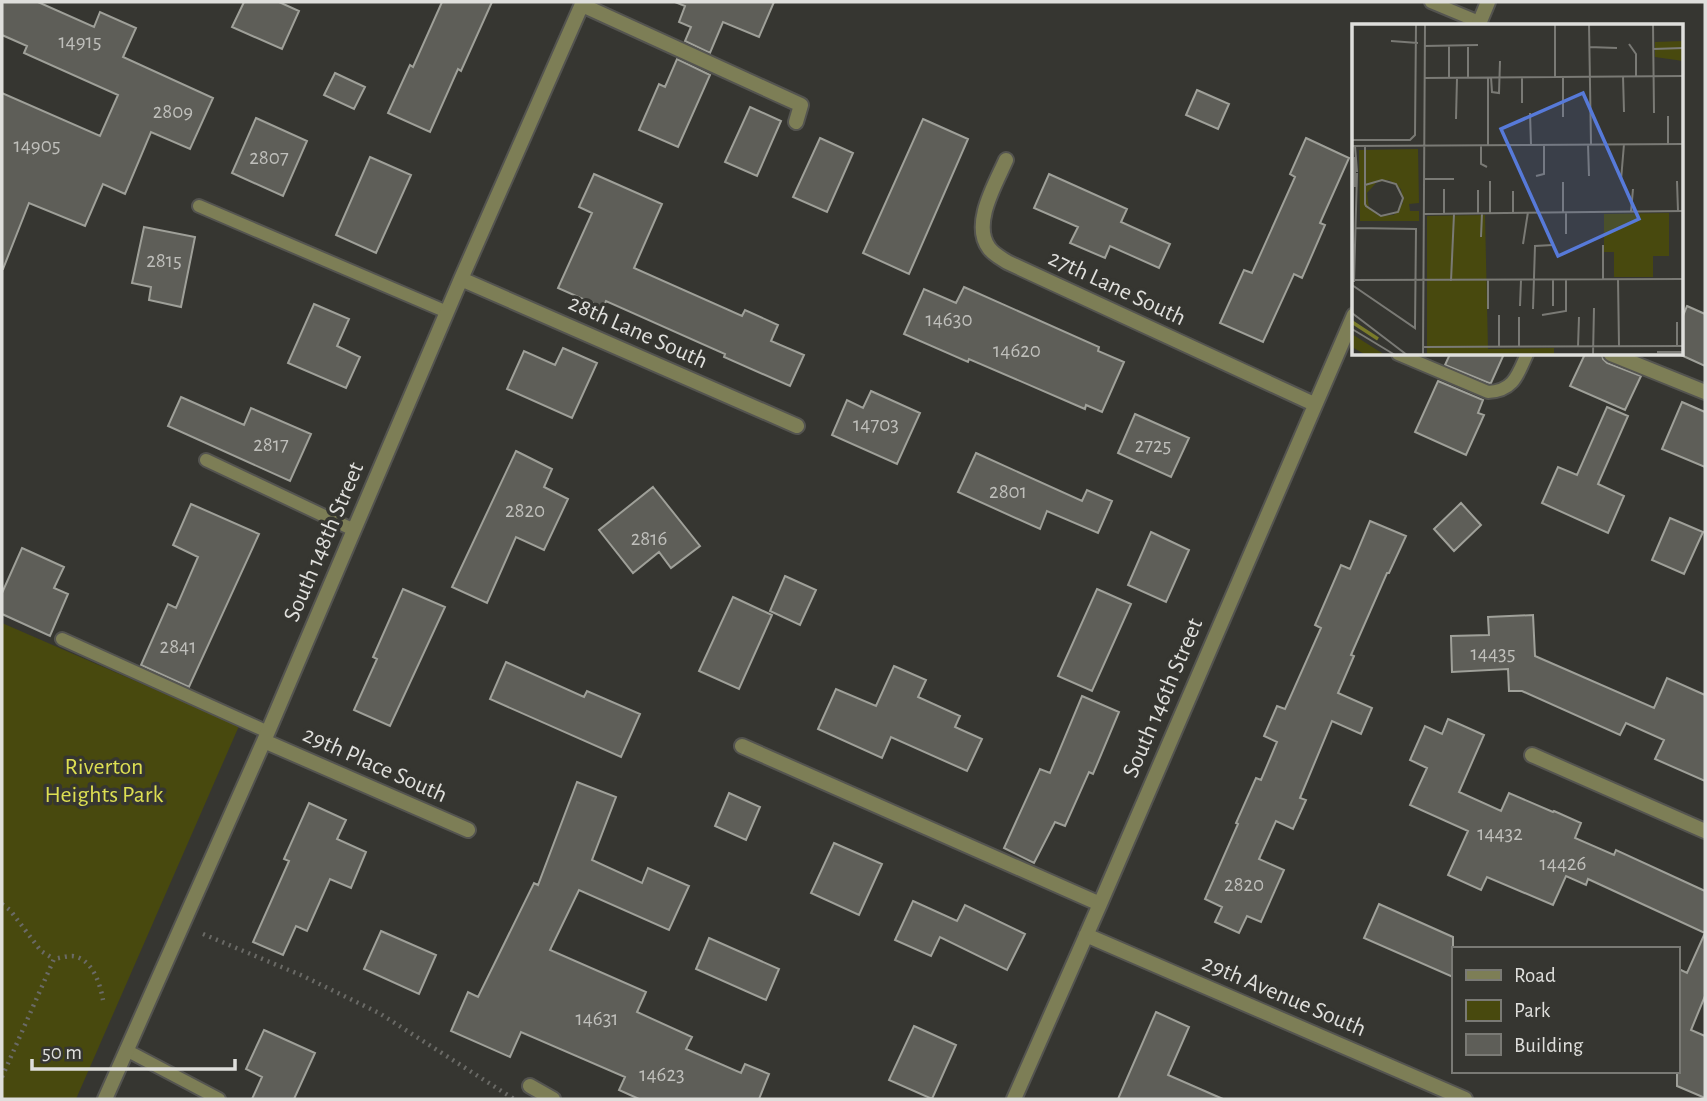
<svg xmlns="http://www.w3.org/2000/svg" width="1707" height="1101" font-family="'Alegreya Sans',sans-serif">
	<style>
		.green { fill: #48490e }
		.building { fill: #5e5e58; stroke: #9fa099; stroke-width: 2 }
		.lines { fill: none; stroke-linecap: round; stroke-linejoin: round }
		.lane-casing { stroke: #545450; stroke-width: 16 }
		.street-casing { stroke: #545450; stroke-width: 18 }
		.path { stroke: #6a6a66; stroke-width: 4.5; stroke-dasharray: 2 5; stroke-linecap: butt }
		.lane { stroke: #7d7e56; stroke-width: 12 }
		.street { stroke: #7d7e56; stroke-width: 14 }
		.labels { text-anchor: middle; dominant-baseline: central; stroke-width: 7; stroke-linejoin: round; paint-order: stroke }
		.number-label { font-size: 21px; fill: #bfbfbb }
		.street-label { font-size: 24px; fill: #dfdfdc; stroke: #363631 }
		.park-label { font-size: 24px; fill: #dddf52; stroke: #363631 }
		.inset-river { fill: none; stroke: #7a7b29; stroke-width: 3.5 }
		.inset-road { fill: none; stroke: #7a7a75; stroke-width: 2 }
		.view { fill: #577ad9; fill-opacity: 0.15; stroke: #577ad9; stroke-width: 3.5 }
		.inset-edge { fill: none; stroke: #dfdfdc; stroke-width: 3.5 }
	</style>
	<rect width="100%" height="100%" fill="#363631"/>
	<!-- green -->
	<path class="green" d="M2,623L239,726L76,1099H2Z"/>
	<!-- building -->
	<path class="building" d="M2,2H38L94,27L100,12L136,28L123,57L213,98L190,149L151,132L125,194L103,184L85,226L29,203L3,269H2V93L100,136L118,95L24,53L27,46L2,35Z
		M244,2H279L299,11L282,49L232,27Z
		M442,2H492L461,71L458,69L430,132L388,113L410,65L413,67Z
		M675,2H774L759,37L723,22L710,53L685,41L691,27L679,22L685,6Z
		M677,59L710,75L678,147L639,130L659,84L665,87Z
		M335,73L365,87L354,109L324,95Z
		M1197,90L1229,104L1218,129L1186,115Z
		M750,107L781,121L757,176L725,162Z
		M256,118L307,141L283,196L232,173Z
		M923,119L968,139L909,274L863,253Z
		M820,138L853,153L827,212L793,197Z
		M1306,138L1349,158L1320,223L1325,225L1302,278L1294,274L1263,342L1220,323L1244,270L1252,273L1295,177L1290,174Z
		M370,157L411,175L376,253L336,235Z
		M594,174L662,204L634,268L742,316L745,310L778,325L771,341L804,355L790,386L724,357L725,354L606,301L603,308L558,288L592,213L579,207Z
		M1049,174L1127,209L1121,222L1170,244L1159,268L1110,246L1105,258L1070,243L1078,227L1034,208Z
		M144,227L195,237L181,307L149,300L151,287L132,283Z
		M964,287L1099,347L1098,351L1124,362L1102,412L1086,405L1085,409L969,359L968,362L904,334L924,289L956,303Z
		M314,304L349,319L337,346L360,357L346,388L288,363Z
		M1687,306L1705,314V366L1681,355V321Z
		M563,348L597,363L572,418L507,389L524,351L555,365Z
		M1450,354H1504L1491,383H1489L1445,365Z
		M1585,354H1602L1603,359L1607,363L1641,376L1625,410L1570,386Z
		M1438,381L1483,400L1478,413L1484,415L1466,455L1415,432Z
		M871,391L920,413L897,464L832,435L847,400L863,408Z
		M181,397L244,425L251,408L311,434L290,481L168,426Z
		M1682,402L1705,412V467L1662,449Z
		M1607,407L1628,416L1598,484L1624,496L1608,533L1542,503L1558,467L1577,475Z
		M1135,414L1189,438L1171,477L1118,453Z
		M516,451L552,469L544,487L568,499L544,550L516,537L487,603L452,587Z
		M976,453L1082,501L1087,490L1112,501L1098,533L1047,511L1040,529L958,492Z
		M653,487L700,546L671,568L659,552L633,573L599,530Z
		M1461,503L1481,525L1454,551L1434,529Z
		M191,504L259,534L189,687L141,665L168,604L176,608L198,557L173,545Z
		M1670,518L1703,532L1684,574L1652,560Z
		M1370,521L1406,536L1389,573H1387L1351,655L1354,656L1338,693L1372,708L1361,734L1332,721L1300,798L1306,800L1293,829L1276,821L1259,859L1284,870L1261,922L1247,916L1239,933L1215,922L1222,907L1205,899L1238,824L1236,823L1256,778L1261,780L1277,742L1264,736L1277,706L1285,709L1321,628L1315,625L1341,565L1350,569Z
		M1151,532L1189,550L1166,602L1128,585Z
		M22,548L64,567L54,588L68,594L50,636L2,614V593Z
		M785,576L816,590L800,625L770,611Z
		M403,589L445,607L390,726L354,710L377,659L373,657Z
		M1097,589L1131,604L1092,691L1058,676Z
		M733,597L772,615L739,689L699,671Z
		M1533,615L1535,656L1654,708L1667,678L1705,695V781L1655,759L1664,740L1626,723L1620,735L1522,691H1509L1508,669L1452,672L1451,636L1489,635L1488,617Z
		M506,662L584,697L587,691L640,714L621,757L490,699Z
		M894,666L926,680L918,697L960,716L955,727L982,739L967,771L891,737L882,758L818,729L836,689L876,706Z
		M1082,696L1119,712L1093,774L1089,772L1065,826L1055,822L1034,863L1004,848L1040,769L1050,773Z
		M1448,719L1484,735L1459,792L1501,811L1509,793L1553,812L1554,811L1581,823L1575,838L1614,855L1616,850L1705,891V996L1691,1030L1705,1036V1098L1677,1086V968L1687,973L1705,933L1588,879L1586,885L1566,876L1553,905L1487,877L1481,890L1448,875L1468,831L1410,805L1427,768L1410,760L1425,726L1442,734Z
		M577,782L616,797L592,860L642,883L648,868L689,886L669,930L579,890L550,950L646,992L637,1012L692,1037L686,1049L741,1073L745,1064L769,1074L759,1099H639L619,1090L625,1077L521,1032L510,1057L451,1031L468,992L478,997L534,883L538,885Z
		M729,793L760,807L746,840L715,826Z
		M309,803L346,820L337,839L366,852L351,888L330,879L307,931L296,926L283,955L253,942L289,861L284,859Z
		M834,843L882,864L859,915L811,893Z
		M913,901L957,921L965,905L1025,934L1007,970L940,937L931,956L895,940Z
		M1379,904L1453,937V977L1364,938Z
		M381,931L436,955L419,994L364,969Z
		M709,938L779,969L766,1000L696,969Z
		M1156,1012L1189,1027L1168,1075L1223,1099H1118Z
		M914,1026L956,1045L932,1099L889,1080Z
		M264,1030L315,1053L294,1099H252L262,1077L246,1069Z"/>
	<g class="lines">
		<!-- lane casing -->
		<g class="lane-casing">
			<path id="lane" d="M1431,2L1479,22
				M199,206L447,312
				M1398,354L1488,392C1514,391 1518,374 1527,354
				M206,460L354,530
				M62,639L268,732
				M126,1050L219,1099"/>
		</g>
		<!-- street casing -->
		<g class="street-casing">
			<path id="street" d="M582,5L801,105L796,122
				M1478,26L1488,2
				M1006,160C996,183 971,224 989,248C993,254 1001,258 1007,262L1314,404
				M461,279L797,426
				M1611,354L1705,392
				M264,741L468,830
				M742,746L1100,904
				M1532,755L1705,831
				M1086,935L1465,1099
				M530,1086L553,1099
				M105,1099L264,741L461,279L583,2
				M1014,1099L1100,904L1354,315"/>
		</g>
		<!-- path -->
		<path class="path" d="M2,904L10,910L41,951L54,959
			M203,934L303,976L379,1013L514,1099
			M2,1077L54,959C60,958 66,956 72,956C92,958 100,983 103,1000"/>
		<!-- lane -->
		<use href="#lane" class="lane"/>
		<!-- street -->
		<use href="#street" class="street"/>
	</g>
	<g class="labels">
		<!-- number labels -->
		<g class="number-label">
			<text x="80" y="41">14915</text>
			<text x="173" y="111">2809</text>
			<text x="37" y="145">14905</text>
			<text x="269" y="157">2807</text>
			<text x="164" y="260">2815</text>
			<text x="949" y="319">14630</text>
			<text x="1017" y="350">14620</text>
			<text x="876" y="424">14703</text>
			<text x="271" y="444">2817</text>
			<text x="1153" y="445">2725</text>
			<text x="1008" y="491">2801</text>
			<text x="525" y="510">2820</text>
			<text x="649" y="538">2816</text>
			<text x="178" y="646">2841</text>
			<text x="1493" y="653">14435</text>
			<text x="1500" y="833">14432</text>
			<text x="1563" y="863">14426</text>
			<text x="1244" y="884">2820</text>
			<text x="597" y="1018">14631</text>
			<text x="662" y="1074">14623</text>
		</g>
		<!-- street labels -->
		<g class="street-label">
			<text transform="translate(1117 288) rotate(25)">27th Lane South</text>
			<text transform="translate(638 332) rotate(24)">28th Lane South</text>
			<text transform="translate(324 542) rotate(-67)">South 148th Street</text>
			<text transform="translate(1163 698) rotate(-67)">South 146th Street</text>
			<text transform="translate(375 765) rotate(24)">29th Place South</text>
			<text transform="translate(1284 996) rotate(23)">29th Avenue South</text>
		</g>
		<!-- park labels -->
		<g class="park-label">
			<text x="104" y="767">Riverton<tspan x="104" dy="28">Heights Park</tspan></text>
		</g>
	</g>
	<!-- overview -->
	<g transform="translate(1352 24)">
		<rect width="331" height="331" fill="#363631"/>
		<path d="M331,17V37L303,33V18ZM66,125L67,179L57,180L58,187H67V197H8L7,126ZM37,156L49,165L51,179L42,191L27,192L17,184L15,169L25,158ZM317,189V232H301V253H262V228H252V190ZM133,191L136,325L202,324V331H75V192ZM0,310L14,319L33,331H14L0,323Z" fill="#48490e" fill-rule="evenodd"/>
		<path class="inset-river" d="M0,298L26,315"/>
		<path class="inset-road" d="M237,0L239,120M301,0L302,89M39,17L66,19M277,20L284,30V52M72,22L126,21M237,23L265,24M301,25L331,24M271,52L272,88M139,53L140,68L147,69L148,37M170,53V79M203,53V0M211,53V93M72,54L331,52M97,54V22M116,54V23M136,54V121M178,89L179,121M316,92V120M104,95L105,54M0,116H58L63,111L64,0M236,120L237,152M0,122L331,120M3,122L5,148M129,122V140L135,143M184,152L192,150V121M72,155H102M269,156L272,120M138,157V189M325,157L326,187M211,158V188M13,161L30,156L44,160L51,174L46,188L29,192L14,182L13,180V122M3,163V133M92,165V189M126,166V189M214,188V210M279,188L281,165M161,189V167M72,190L331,187M129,213L130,189M171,220L176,188M251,221V255M266,255L267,322M0,256L331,255M136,256V285M99,257L102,190M2,258L5,149M0,261L63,304L64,205L3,204M168,282L169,256M201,282V255M181,285L183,222L201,221M0,289L55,331M147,291V323M190,291L214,287V255M167,293V323M0,305L43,331M325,322V298M71,323L331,322M226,323L227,293M305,328H331M71,331L73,0M241,331L242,284"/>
		<path class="view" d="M231,69L287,195L206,232L149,105Z"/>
		<rect width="331" height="331" class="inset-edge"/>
	</g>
	<!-- border -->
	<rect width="1707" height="1101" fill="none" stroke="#dfdfdc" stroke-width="7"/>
	<!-- legend -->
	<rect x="1452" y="947" width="228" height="126" fill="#363631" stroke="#7a7a75" stroke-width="2"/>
	<rect x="1466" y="970" width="35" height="10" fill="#7d7e56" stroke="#7a7a75" stroke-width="2"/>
	<text x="1514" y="982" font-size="21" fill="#dfdfdc">Road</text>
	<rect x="1466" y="1000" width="35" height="21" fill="#48490e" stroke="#7a7a75" stroke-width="2"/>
	<text x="1514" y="1017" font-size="21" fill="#dfdfdc">Park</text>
	<rect x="1466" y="1034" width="35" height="21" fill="#5e5e58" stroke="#7a7a75" stroke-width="2"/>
	<text x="1514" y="1052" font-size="21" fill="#dfdfdc">Building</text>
	<!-- scale -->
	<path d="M32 1059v10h203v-10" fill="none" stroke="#dfdfdc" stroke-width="3.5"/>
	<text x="42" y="1059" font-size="21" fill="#dfdfdc" stroke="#363631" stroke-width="5" paint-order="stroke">50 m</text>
</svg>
